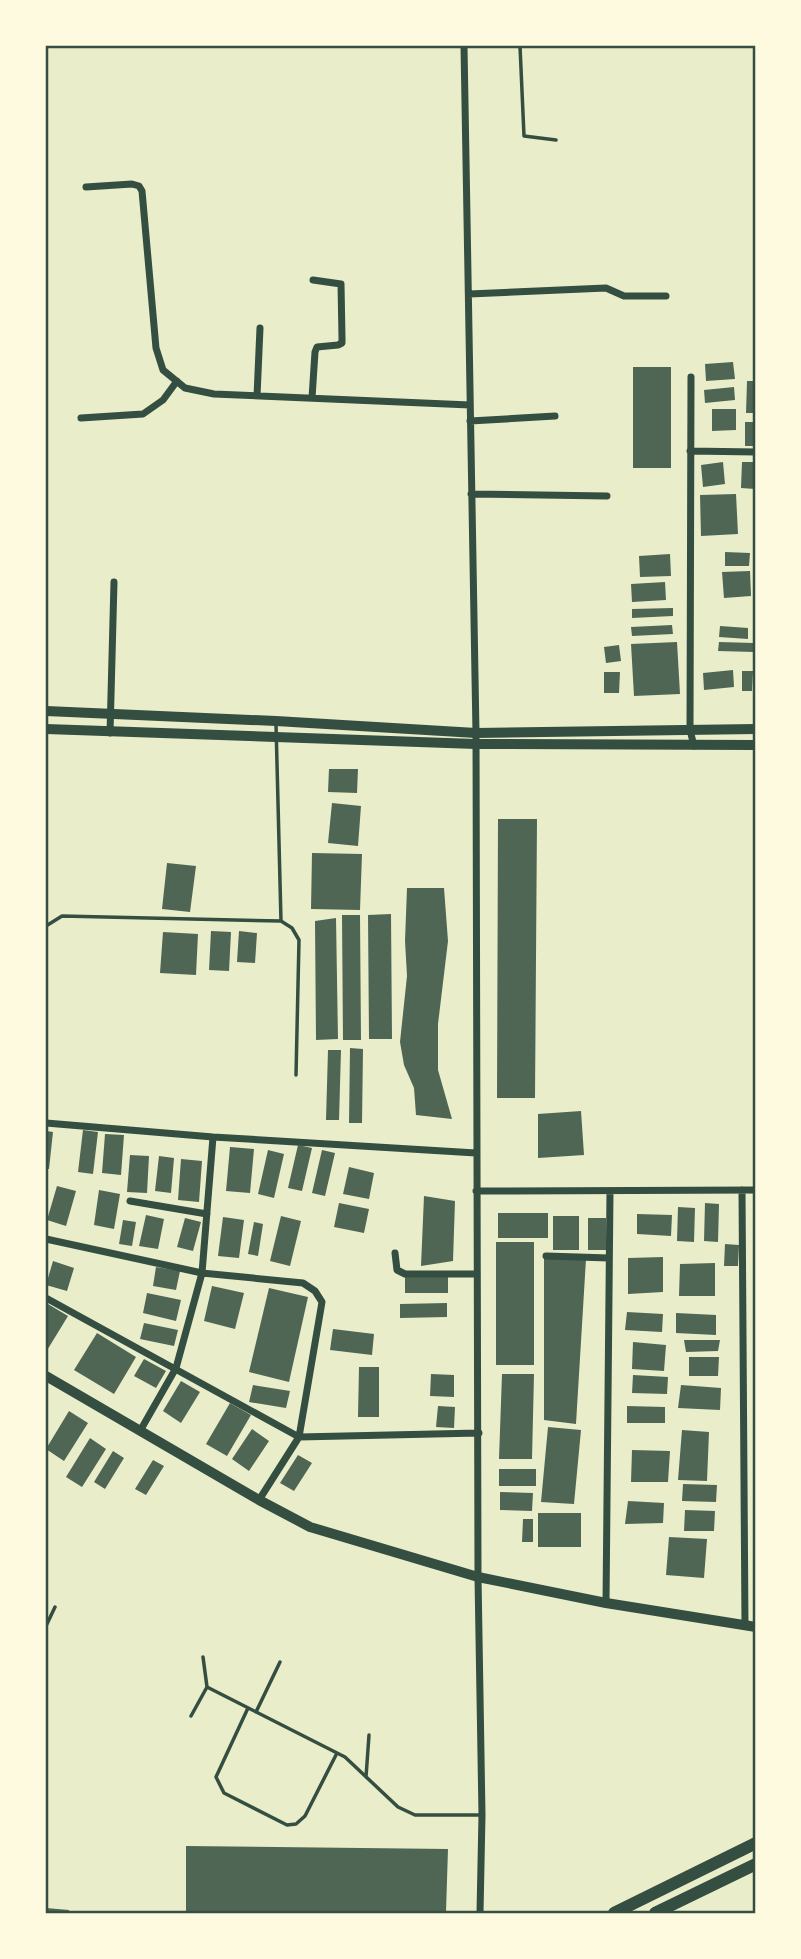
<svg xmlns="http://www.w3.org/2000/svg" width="801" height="1959" font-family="'PT Sans',sans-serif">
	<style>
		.building { fill: #4f6655 }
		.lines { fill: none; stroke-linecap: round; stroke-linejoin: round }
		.service { stroke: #344e41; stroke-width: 3.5 }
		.minor { stroke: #344e41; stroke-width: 7 }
		.tertiary { stroke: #344e41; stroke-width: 10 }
		.secondary { stroke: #344e41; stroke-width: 10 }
		.primary { stroke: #344e41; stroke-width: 12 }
		.neatline { fill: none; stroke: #344e41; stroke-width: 2.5 }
	</style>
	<rect width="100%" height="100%" fill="#e9edc9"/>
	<!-- building -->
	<path class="building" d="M733,362L735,379L706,381L705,364Z
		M633,367H671V468H633Z
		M747,381H755V413H746Z
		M734,387L735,400L705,403L704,390Z
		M712,409H736V430L712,431Z
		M745,422H755V446H745Z
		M723,462L725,484L703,487L701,465Z
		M742,462H755V489L741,488Z
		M736,494L738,534L701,536L700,495Z
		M725,552L750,553L749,566H725Z
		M670,554L671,576L640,577L639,556Z
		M750,571L751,596L724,598L722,572Z
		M665,582L666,600L632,602L631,584Z
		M673,608V616L632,618V609Z
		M672,625L673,634L632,636L631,627Z
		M720,626L748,628V639L719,637Z
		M677,642L680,694L634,696L631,644Z
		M719,642L754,643V652L718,651Z
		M619,645L621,661L606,663L604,647Z
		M733,670L734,687L704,690L703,673Z
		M742,671H753L752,691H742Z
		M604,672H620L619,693H604Z
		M329,769H358L357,793L328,792Z
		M332,803L361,806L358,846L328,843Z
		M498,819H537L535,1098H497Z
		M312,853L362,854L360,910L311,909Z
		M167,863L196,866L190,912L162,909Z
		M407,888H444L448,941L438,1024V1070L452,1119L416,1115L414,1088L404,1065L400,1042L407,976L405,941Z
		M391,914L392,1039H369L368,915Z
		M342,915H360L361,1040H343Z
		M336,918L338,1039L316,1040L315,921Z
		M211,931L231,932L229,971L209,970Z
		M239,931L257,933L255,963L237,962Z
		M163,932L198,934L196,975L160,973Z
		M350,1048L363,1049L362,1123H349Z
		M328,1050H341L339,1120H326Z
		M581,1111L584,1155L538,1158V1114Z
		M83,1130L98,1132L93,1174L78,1172Z
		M46,1131L53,1132L49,1169H46Z
		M105,1134L124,1135L121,1175L102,1173Z
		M298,1145L312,1148L302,1191L288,1188Z
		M230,1147L254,1149L250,1193L226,1191Z
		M268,1150L284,1154L274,1198L258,1194Z
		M322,1150L335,1153L325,1196L312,1193Z
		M130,1155L149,1156L147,1193L127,1192Z
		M159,1156L174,1158L171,1193L155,1191Z
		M181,1159L202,1161L199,1202L178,1200Z
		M349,1167L374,1173L369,1199L343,1194Z
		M57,1186L76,1191L66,1226L47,1220Z
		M99,1190L120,1194L114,1229L94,1225Z
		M424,1196L455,1201L453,1261L421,1266Z
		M339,1203L369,1209L364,1233L334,1227Z
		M705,1203L719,1204L718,1242L704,1241Z
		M678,1207L695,1208L694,1242L677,1241Z
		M498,1213H548V1238H498Z
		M637,1214L672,1215L671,1236L637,1234Z
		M146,1215L164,1219L158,1249L139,1246Z
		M281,1216L301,1221L290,1266L270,1261Z
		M553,1216H579V1250H553Z
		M223,1217L244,1220L239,1258L218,1256Z
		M185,1218L201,1222L193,1251L177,1247Z
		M588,1218H606V1250H588Z
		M123,1220L136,1222L132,1246L119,1244Z
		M254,1222L263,1224L258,1256L248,1254Z
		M496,1242H534V1365H496Z
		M725,1244L739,1245L738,1266H724Z
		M663,1257V1292L628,1294V1258Z
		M544,1259H586L576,1424L544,1420Z
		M53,1261L74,1268L67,1291L46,1285Z
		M715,1263V1296H679L680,1264Z
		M156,1267L180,1271L176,1290L153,1286Z
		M405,1275H448V1293H405Z
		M212,1286L244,1293L235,1329L204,1321Z
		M269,1288L308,1297L289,1382L249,1372Z
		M147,1293L181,1300L176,1321L143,1313Z
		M447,1303V1317L400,1318V1304Z
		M48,1304L68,1316L46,1352V1308Z
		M627,1312L663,1314L662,1332L625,1330Z
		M676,1313L716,1315V1335L676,1333Z
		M144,1323L178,1330L174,1346L140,1339Z
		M333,1329L374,1334L372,1355L330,1350Z
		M97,1333L136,1357L114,1394L74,1370Z
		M684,1340H720L718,1351L686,1352Z
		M633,1342L666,1345L664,1371L632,1369Z
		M689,1357H719L718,1376H689Z
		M144,1359L166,1371L156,1388L134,1376Z
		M359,1367H379V1417H358Z
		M431,1374L454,1375V1397L430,1396Z
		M502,1374H534L532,1459H499Z
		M633,1375L668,1377L667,1394L632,1393Z
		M181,1381L200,1392L181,1423L163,1411Z
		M253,1385L290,1391L286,1408L249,1402Z
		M681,1385L721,1388L720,1410L678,1408Z
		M230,1403L251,1415L227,1456L206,1444Z
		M438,1406L455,1407L454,1428L436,1427Z
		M627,1406L665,1407V1423H627Z
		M69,1411L88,1423L64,1461L46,1449Z
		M548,1427L581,1430L574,1504L541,1502Z
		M252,1429L269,1441L249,1471L232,1459Z
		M682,1430L709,1432L707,1481L678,1480Z
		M90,1438L106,1449L82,1487L66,1477Z
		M632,1450L670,1451L668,1482H631Z
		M113,1451L124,1458L105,1489L94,1482Z
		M298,1455L312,1463L294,1491L280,1483Z
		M153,1460L164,1466L146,1495L135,1489Z
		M499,1469H536V1486H499Z
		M683,1484L717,1485L716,1502L682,1501Z
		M500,1492L533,1493L532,1511L500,1510Z
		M628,1501L664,1503L663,1523L625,1524Z
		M685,1510L715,1511L714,1531H684Z
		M538,1513H581V1547H538Z
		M523,1519H533V1542H522Z
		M669,1537L707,1539L704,1578L666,1575Z
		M186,1846L448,1849L446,1912L186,1911Z
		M46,1908L69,1910V1913H46Z"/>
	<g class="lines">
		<!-- service -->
		<path class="service" d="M520,46L524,136L556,140
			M276,724L281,921
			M46,926L62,916L281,921L292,928L299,940L296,1075
			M46,1626L55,1607
			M203,1657L207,1687L345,1757L398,1807L415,1815H480
			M248,1708L216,1777L224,1793L287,1825L296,1824L305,1816L337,1753
			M256,1712L280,1662
			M191,1716L207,1687
			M366,1777L369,1735"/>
		<!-- minor -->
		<path class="minor" d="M464,46L476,733L478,1577L482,1815L480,1913
			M86,187L132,184L139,186L142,191L156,348L163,370L185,388L214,394L470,405
			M469,294L606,288L624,296H666
			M691,377L690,730L694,746
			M257,396L260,328
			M312,398L315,352L317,347L338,345L342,343V338L341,284L313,280
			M81,418L143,414L163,400L177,381
			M470,421L555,416
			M690,451L756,452
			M471,494L607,496
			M110,733L114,582
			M46,1123L213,1137L476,1153
			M742,1190L745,1626
			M476,1191L756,1190
			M130,1201L207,1214
			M46,1239L202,1273L303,1283L315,1291L322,1302L299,1437L259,1500
			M395,1253L397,1270L405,1274H477
			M546,1256L609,1258
			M46,1298L299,1437L479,1433
			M140,1431L176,1368L202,1273L213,1137
			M606,1603L610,1191"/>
		<!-- tertiary -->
		<path class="tertiary" d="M46,1376L259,1500L310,1527L478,1577L606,1603L756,1627"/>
		<!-- secondary -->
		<path class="secondary" d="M46,711L276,721L476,733L756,729
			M46,729L476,744L756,745"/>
		<!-- primary -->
		<path class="primary" d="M614,1913L756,1843
			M655,1913L756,1864"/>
	</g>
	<!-- border -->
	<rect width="801" height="1959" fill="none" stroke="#fefae0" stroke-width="94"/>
	<rect x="47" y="47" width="707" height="1865" class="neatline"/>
</svg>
